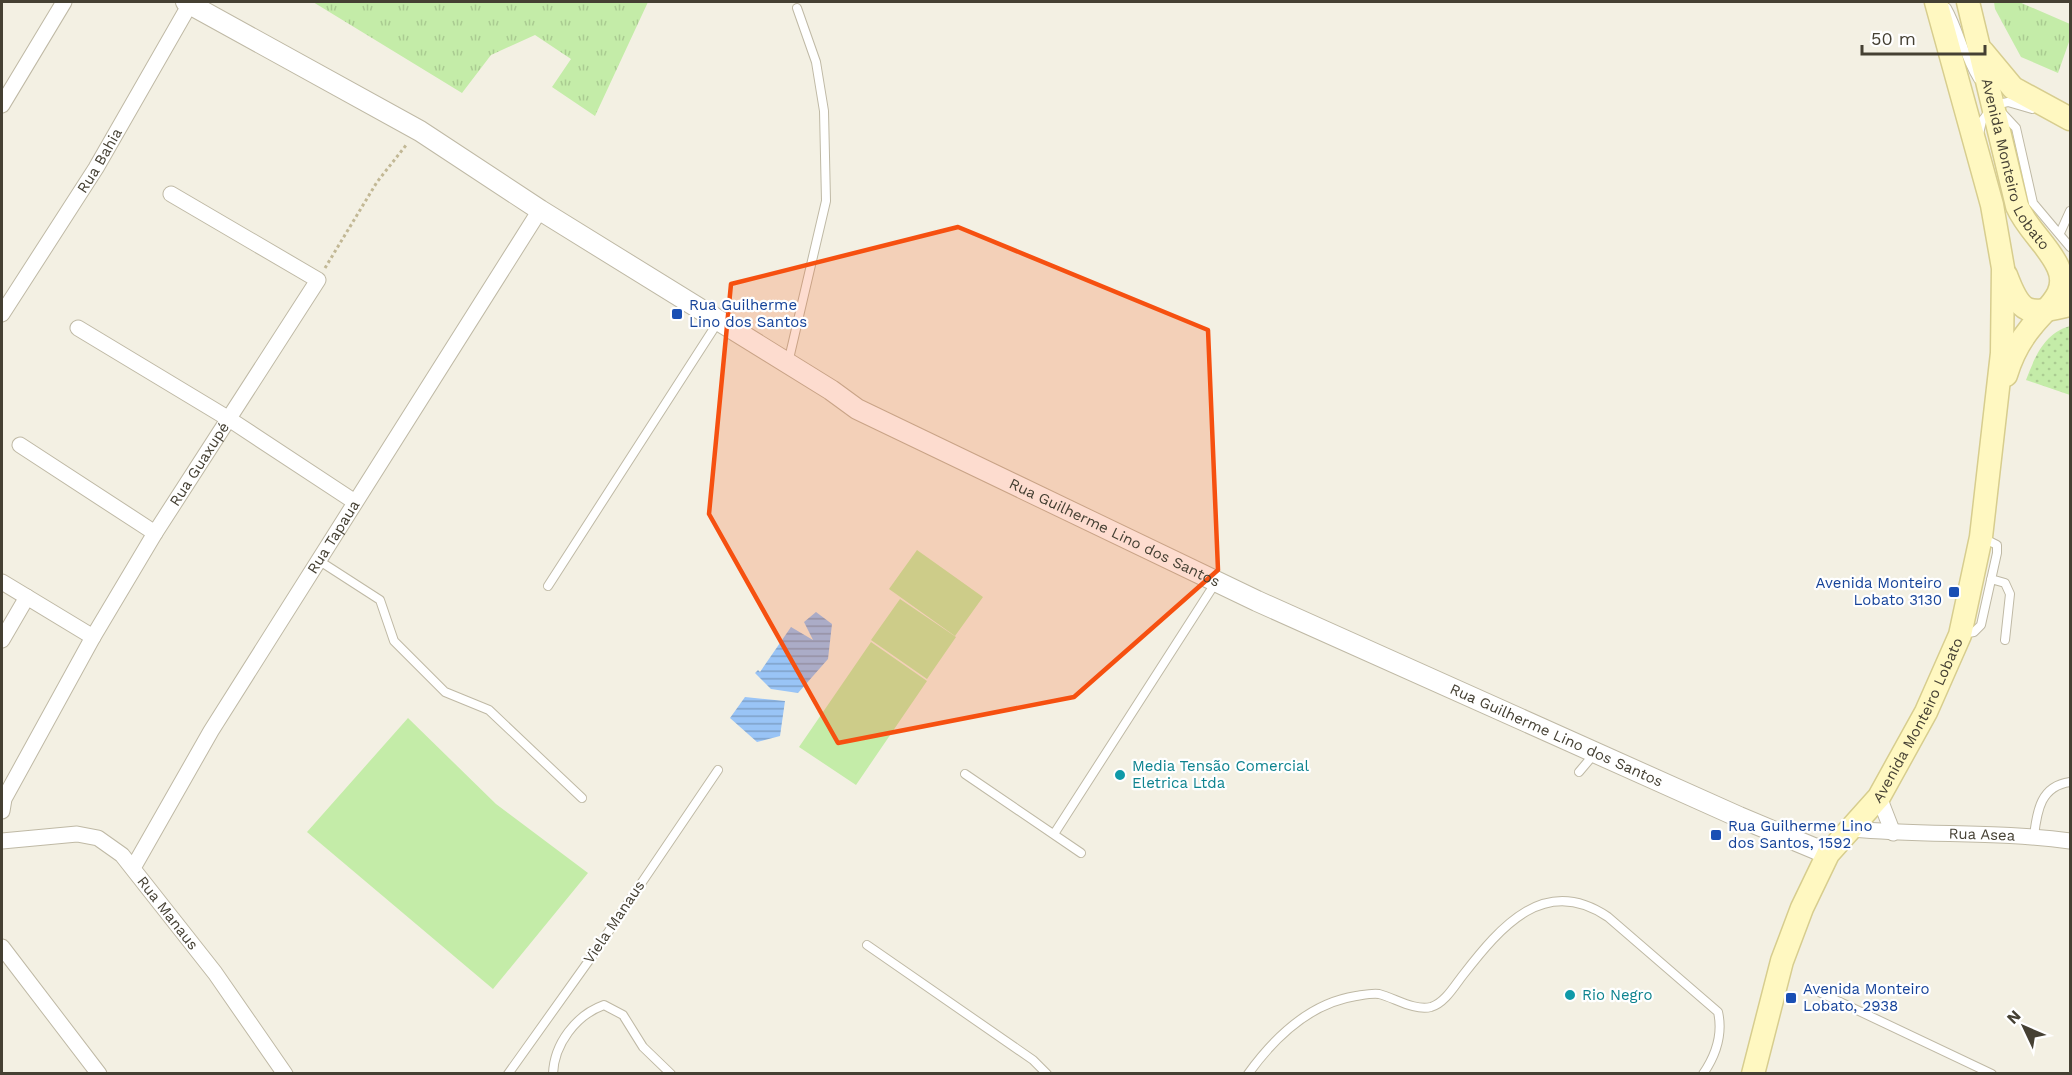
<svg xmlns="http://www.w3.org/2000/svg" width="2072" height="1075" font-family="'Work Sans',sans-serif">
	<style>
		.grass { fill: url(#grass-tufts) }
		.park { fill: url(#park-dots) }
		.garden { fill: #c4eca8 }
		.water { fill: url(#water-rules) }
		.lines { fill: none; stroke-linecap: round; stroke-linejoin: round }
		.service-casing { stroke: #bfb9a5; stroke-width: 10 }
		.minor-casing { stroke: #bfb9a5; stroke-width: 17 }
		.tertiary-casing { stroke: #bfb9a5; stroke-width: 22 }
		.secondary-casing { stroke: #d7cd8e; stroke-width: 25 }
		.path { stroke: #c2b895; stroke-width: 3; stroke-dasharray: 3 3; stroke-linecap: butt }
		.service { stroke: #fff; stroke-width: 8 }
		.minor { stroke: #fff; stroke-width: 15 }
		.tertiary { stroke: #fff; stroke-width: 20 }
		.secondary { stroke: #fff8c1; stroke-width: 22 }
		.marked { fill: #f65010; fill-opacity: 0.2; stroke: #f65010; stroke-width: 4.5; stroke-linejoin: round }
		.transit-dot { fill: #1a4fb4; stroke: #fff; stroke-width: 2 }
		.culture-dot { fill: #0f9aa8; stroke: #fff; stroke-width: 2 }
		.labels { text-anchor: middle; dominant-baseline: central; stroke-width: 4.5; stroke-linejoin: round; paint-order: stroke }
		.street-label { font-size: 15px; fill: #454033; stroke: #fff }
		.transit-label { font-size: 15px; fill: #164399; stroke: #fff; text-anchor: start }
		.culture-label { font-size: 15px; fill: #0d838f; stroke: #fff; text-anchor: start }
	</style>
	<defs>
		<pattern id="grass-tufts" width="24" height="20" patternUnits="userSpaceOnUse" patternTransform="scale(1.5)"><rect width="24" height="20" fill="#c4eca8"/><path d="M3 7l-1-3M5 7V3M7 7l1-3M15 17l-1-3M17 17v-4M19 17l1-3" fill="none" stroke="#aacb91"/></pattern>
		<pattern id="park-dots" width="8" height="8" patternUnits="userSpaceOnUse" patternTransform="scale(1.5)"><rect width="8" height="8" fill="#c4eca8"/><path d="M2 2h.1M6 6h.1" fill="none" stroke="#aacb91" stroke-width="1.8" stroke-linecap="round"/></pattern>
		<pattern id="water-rules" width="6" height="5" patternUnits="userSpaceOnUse" patternTransform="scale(1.5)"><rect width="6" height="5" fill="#99c4f6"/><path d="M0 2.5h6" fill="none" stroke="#7fa1c8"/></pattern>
	</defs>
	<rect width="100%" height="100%" fill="#f3f0e3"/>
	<!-- grass -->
	<path class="grass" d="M313,2H648L595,116L552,87L571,59L535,35L491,55L462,93Z
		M1994,2H2019L2070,24V39L2058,73L2021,57L1995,9Z"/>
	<!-- park -->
	<path class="park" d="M2070,326V395L2026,380C2035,357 2044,333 2070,326Z"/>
	<!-- garden -->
	<path class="garden" d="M917,550L983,597L955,636L889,589Z
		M900,599L956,637L927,679L871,640Z
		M871,642L927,681L856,785L799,747Z
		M408,718L496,804L588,873L493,989L307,832Z"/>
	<!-- water -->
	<path class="water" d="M816,612L832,624L828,659L798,693L771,689L755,673L758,670L760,672L791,627L813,640L804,622Z
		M745,697L785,701L780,736L757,742L730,718Z"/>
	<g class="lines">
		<!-- service casing -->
		<g class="service-casing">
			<path id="service" d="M1947,8C1960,31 1964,57 1978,79
				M2002,113L2016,128L2033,203L2070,247
				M1979,134L1982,121L1994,105L2008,102L2032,109
				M2060,233L2070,211
				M788,363L826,201L824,111L816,62L797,8
				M318,560L380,600L394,641L445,692L489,710L582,798
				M1991,579L2005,583L2010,594L2005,640
				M548,586L718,322
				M1962,634L1974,632L1981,625L1997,553V545L1983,538
				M1579,772L1595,753
				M965,774L1081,853
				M1054,834L1216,582
				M2034,836C2037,810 2041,786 2070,782
				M867,945L1033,1060L1047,1074
				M1821,993L1992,1074
				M508,1074L590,959L718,770
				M553,1074C554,1044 576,1015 604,1005L623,1015L643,1047L671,1074
				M1248,1074C1274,1038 1310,1003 1356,996C1363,995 1372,993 1379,994C1395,998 1414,1011 1431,1007C1445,1003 1455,985 1463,975C1501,926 1545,874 1608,917L1718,1012C1723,1034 1716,1055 1703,1074"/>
		</g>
		<!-- minor casing -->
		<g class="minor-casing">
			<g id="minor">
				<path d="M2,105L64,2"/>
				<path id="s1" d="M2,314L96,168L190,4"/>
				<path d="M78,328L229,419L355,502"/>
				<path d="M20,445L155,533"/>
				<path d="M2,582L93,637"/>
				<path d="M2,640L27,597"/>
				<path d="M1879,797L1893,833"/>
				<path id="s2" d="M2,811L4,799L93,637L155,533L318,280L171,194"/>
				<path id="s3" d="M1853,829C1925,836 1999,831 2070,841"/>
				<path id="s4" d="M2,841L77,834L98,838L122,855L215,973L285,1074"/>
				<path id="s5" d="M133,868L211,731L540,210"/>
				<path d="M2,947L99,1074"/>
			</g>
		</g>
		<!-- tertiary casing -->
		<g class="tertiary-casing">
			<g id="tertiary">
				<path id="s6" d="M186,2L420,131L540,210L831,390L857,409L1257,601L1739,817L1828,854"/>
			</g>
		</g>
		<!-- secondary casing -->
		<g class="secondary-casing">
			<g id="secondary">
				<path id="s7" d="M1968,2L2017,206C2027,229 2048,245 2058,267C2070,293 2046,308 2032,326C2021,339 2011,358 2006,375"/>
				<path d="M1983,52L2013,88L2070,119"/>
				<path d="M2006,275C2022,318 2029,314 2070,305"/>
				<path id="s8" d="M1753,1074L1782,961L1802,908L1828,854L1879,797L1926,712L1960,635L1981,537L2002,353L2003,268L1992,205L1936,2"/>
			</g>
		</g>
		<!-- path -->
		<path class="path" d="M325,268L377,182L407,144"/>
		<!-- service -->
		<use href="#service" class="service"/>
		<!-- minor -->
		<use href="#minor" class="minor"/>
		<!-- tertiary -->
		<use href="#tertiary" class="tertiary"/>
		<!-- secondary -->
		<use href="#secondary" class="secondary"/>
	</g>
	<!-- marked area -->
	<path class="marked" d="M958,227L1208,330L1218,570L1074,697L838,743L709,514L731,284Z"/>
	<!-- markers -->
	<g class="transit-dot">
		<rect x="671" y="308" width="12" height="12" rx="3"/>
		<rect x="1948" y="586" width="12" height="12" rx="3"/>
		<rect x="1710" y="829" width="12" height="12" rx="3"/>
		<rect x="1785" y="992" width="12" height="12" rx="3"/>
	</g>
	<g class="culture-dot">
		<circle cx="1120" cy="775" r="6"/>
		<circle cx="1570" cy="995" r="6"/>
	</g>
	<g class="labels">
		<!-- street labels -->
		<g class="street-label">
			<text stroke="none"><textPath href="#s1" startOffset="182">Rua Bahia</textPath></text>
			<text stroke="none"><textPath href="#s7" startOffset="170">Avenida Monteiro Lobato</textPath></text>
			<text stroke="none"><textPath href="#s2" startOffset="400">Rua Guaxupé</textPath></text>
			<text stroke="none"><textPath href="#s6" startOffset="1071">Rua Guilherme Lino dos Santos</textPath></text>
			<text stroke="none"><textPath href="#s5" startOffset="387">Rua Tapaua</textPath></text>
			<text stroke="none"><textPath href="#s8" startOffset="396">Avenida Monteiro Lobato</textPath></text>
			<text stroke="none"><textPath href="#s6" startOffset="1557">Rua Guilherme Lino dos Santos</textPath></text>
			<text stroke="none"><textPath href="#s3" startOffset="129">Rua Asea</textPath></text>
			<text stroke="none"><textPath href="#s4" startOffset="200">Rua Manaus</textPath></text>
			<text transform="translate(614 922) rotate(-56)">Viela Manaus</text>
		</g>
		<!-- transit labels -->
		<g class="transit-label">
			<text x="689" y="305">Rua Guilherme<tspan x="689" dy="17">Lino dos Santos</tspan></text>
			<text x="1942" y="583" text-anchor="end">Avenida Monteiro<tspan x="1942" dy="17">Lobato 3130</tspan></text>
			<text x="1728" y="826">Rua Guilherme Lino<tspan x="1728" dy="17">dos Santos, 1592</tspan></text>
			<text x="1803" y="989">Avenida Monteiro<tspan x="1803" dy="17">Lobato, 2938</tspan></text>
		</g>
		<!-- culture labels -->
		<g class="culture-label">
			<text x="1132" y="766">Media Tensão Comercial<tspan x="1132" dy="17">Eletrica Ltda</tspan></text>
			<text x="1582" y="995">Rio Negro</text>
		</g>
	</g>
	<!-- border -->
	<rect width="2072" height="1075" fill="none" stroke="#454033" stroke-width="6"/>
	<!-- north arrow -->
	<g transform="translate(2024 1027) rotate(314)" stroke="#ffffff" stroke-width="4.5" paint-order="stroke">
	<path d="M0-4.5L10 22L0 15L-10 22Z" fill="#454033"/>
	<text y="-9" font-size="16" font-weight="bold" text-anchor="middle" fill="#454033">N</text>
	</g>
	<!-- scale -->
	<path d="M1862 45v9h123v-9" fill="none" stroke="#454033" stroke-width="3"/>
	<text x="1871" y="45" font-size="18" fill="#454033" stroke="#ffffff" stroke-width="4.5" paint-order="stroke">50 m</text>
</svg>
